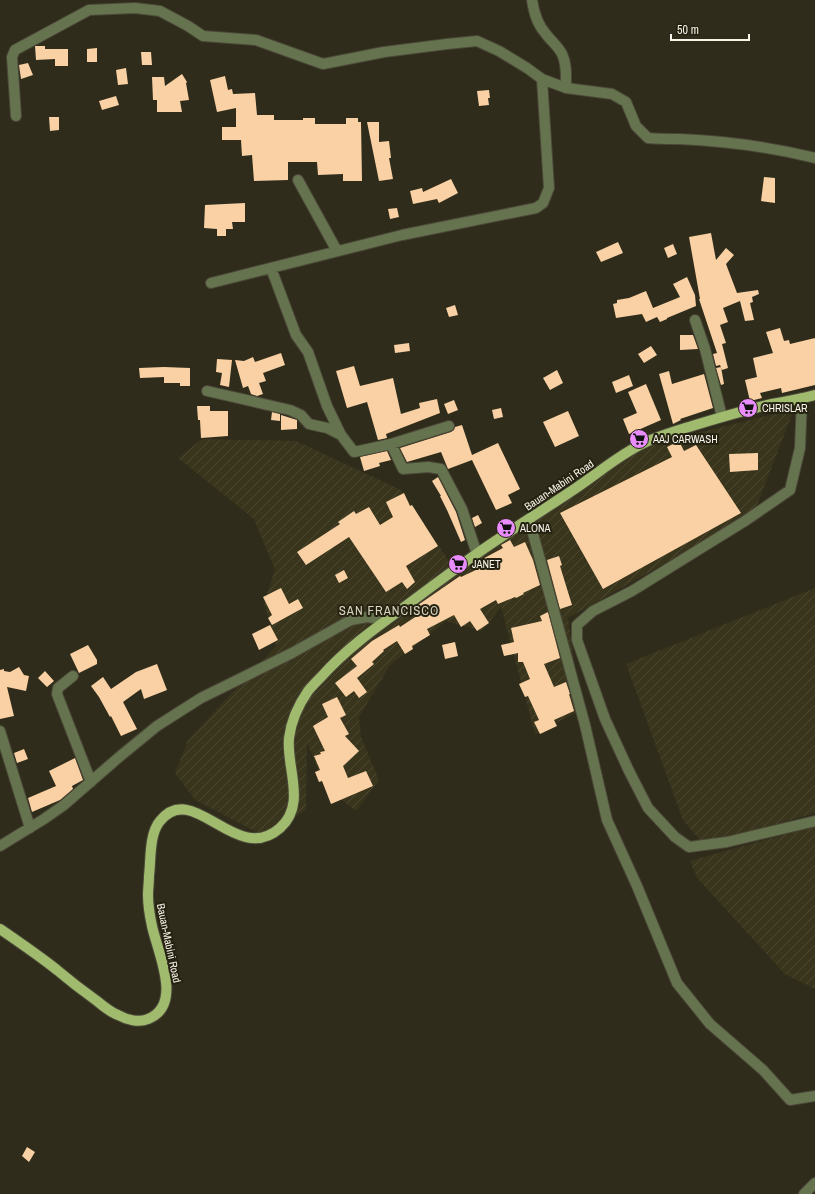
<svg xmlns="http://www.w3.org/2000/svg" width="815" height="1194" font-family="'Archivo Narrow',sans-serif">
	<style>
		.industrial { fill: url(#industrial-furrows) }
		.building { fill: #f9d1a4 }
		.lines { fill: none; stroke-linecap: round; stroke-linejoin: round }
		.minor-casing { stroke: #4b4838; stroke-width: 12 }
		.major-casing { stroke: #4b4838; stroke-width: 12 }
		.minor { stroke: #66734f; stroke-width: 10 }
		.major { stroke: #a0ba6e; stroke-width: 10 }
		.labels { text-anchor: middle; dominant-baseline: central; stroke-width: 4; stroke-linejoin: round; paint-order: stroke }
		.poi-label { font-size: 11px; fill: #f7f4e9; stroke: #262211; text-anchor: start }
		.street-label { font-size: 11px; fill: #f7f4e9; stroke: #262211 }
		.quarter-label { font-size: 13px; letter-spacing: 1px; fill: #d8d4bf; stroke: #262211 }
	</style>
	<defs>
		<pattern id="industrial-furrows" width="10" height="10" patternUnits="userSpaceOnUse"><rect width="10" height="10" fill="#39341c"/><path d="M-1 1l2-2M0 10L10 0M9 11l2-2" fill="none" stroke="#4d4832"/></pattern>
	</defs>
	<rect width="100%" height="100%" fill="#2f2c1b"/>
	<!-- industrial -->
	<path class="industrial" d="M794,409L754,513L568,618L581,710L535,734L501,607L482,631L446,621L390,665L359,717L361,737L379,780L356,811L325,787L307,742L306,810L264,836L195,800L175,773L188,740L276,646L264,603L275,570L254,519L178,458L202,439L296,441L401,490L457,573L645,446Z
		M815,588V813L704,845L683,820L626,664Z
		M815,826V989L785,974L697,878L690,861Z"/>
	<!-- building -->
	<path class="building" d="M35,46H45V49H68V66H55V59L36,60Z
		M97,48V62H87V49Z
		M141,52H151L152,65H142Z
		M28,63L33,75L21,79L19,65Z
		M126,68L128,84L118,85L116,70Z
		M182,74L187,82L186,83L189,100L180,101L182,112H157V100H153L152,77H164L165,86Z
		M225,76L228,90L232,89L233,94L255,93L257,115H274V120H303V118H315V124H346V118H358V122H361L362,181H343V174L318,175L317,162H288V180L254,181L252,155L242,156L241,140H222V127H236V108L217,112L210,80Z
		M489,90L490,98H488L489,105L479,106L477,91Z
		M116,96L119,105L102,110L99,101Z
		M49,117H59V130L50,131Z
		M367,122H379V142L389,141L391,158H389L393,179L379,181Z
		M764,177L775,178V203L761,201Z
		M451,179L458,193L439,203L437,199L413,204L410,191L422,188L423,192Z
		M245,203V222H232L233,229H226V236H217V229L204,228L205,205Z
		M397,208L399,217L390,219L388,209Z
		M711,233L716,260L726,248L734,255L726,264L737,293L758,290L759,294L752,297L753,302L750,303L754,320L745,321L740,301L723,308L728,322L720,325L726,343L722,344L728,368L722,370L720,365L716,366L713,354L717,353L699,299H700L689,237Z
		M618,242L623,253L601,262L596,252Z
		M673,244L677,254L668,258L664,248Z
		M687,277L695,295L696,306L667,318V319L660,322L657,317L646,322L642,314L616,318L613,304L617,303V300L629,298L646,291L653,308L680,297L673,284Z
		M455,305L458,315L449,317L446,308Z
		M780,328L784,341L789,340L790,344L815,338V385L782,393L781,388L760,393L762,398L750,401L745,380L757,377L753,358L773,353L766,332Z
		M680,335H693L698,349L680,350Z
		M409,343L410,351L395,353L394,345Z
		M651,346L657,355L644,363L638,354Z
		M281,353L285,365L263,373L266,381L259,383L263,394L257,396L251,394L248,386L243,388L235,360L244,361L253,357L255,362Z
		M217,359L232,360L229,387L220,385L222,373L216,372Z
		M354,366L360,386L393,378L401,414L420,408L419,403L437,399L440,413L386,434L387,438L378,440L367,402L347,408L336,371Z
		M164,367L190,368V386H180V383H164V377L140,378L139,368Z
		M721,367L724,384L721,385L716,368Z
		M557,370L563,383L550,390L543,378Z
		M669,371L672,384L704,374L713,408L680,419L681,420L673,424L659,374Z
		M629,375L633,386L616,393L612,382Z
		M646,384L661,420L629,434L623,419L637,413L628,392Z
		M454,400L458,410L448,414L444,404Z
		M197,406H210V411H228V436L201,438L200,420H198Z
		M501,408L503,417L494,419L492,410Z
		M568,411L579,436L555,447L543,422Z
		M272,412L280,414V421L271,420Z
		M281,415L297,420V429L281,430Z
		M462,425L472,455L498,443L520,489L508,495L512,503L496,510L472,460L448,469L441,452L407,462L400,448L451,432L454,430L455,427Z
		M679,441L684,451L696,445L741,513L603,589L560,513L672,457L667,447Z
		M387,451L391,460L379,463L380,466L364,471L360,457Z
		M758,453V470L730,472L729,454Z
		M438,477L456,512L465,540L461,542L447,510L440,496H441L432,481Z
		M404,493L410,506L412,505L438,546L406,566L415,582L407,589L402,582L386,592L349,537L306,565L297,552L340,524L338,522L354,511L356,514L369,507L380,525L393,517L386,502Z
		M478,515L482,523L475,527L472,518Z
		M510,540L514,547L525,542L533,560L540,585L523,593L524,594L516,598L515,597L498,604L496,600L480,609L489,623L477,631L470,621L461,627L454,615L427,629L430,635L412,646L413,649L405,654L397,641L383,650L384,651L372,662L374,664L357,678L367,692L359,698L354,691L346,697L335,683L357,666L351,659L372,641L399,625L400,627L423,612L418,605L460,576L461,577L480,568L477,562L503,548L501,545Z
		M559,556L562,565L560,566L572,605L560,609L547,560Z
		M344,570L348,578L339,583L335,575Z
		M281,588L289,604L298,599L303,608L272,625L268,618L272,615L263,597Z
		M548,612L560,658L544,664L554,687L566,682L570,694H569L574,711L554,720L557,726L540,734L534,722L539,720L528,696L525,697L519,684L530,679L523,662H518V653L504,656L501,645L514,642L511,628L542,621L540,616Z
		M270,625L278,640L259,650L252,634Z
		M455,642L458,656L445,659L442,645Z
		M88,645L97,660V664L79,673L70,654Z
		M157,664L167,690L144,699L141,689L123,702L137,729L121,736L111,716L110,717L99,697L91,686L103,677L111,689L136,672Z
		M19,667L24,675L29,676L26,691L7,687L14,716L0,719V670L4,669V671L10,672Z
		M45,671L54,681L47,687L38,678Z
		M337,697L346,715L340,718L349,734L345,736L359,751L343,766L348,778L366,771L373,786L331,804L322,781L319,782L315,772L320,770L314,756L321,754L320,752L325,751L313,726L328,717L322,704Z
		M24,749L28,759L17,763L14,753Z
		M75,758L83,780L72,786L73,789L60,800L32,812L28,798L56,786L49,771Z
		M27,1147L35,1152L29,1162L22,1156Z"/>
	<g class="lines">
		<!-- minor casing -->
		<g class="minor-casing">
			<path id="minor" d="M532,0C534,13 537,24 546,34C551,41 558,46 562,54C567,64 566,76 566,88
				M16,116L12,57L15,50L89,10L135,8L160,11L188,26L203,36L256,40L323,64L384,52L447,44L477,41L499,51L527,68L542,79L566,88L612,94L626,102L636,126L648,138C658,139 668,139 679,139C724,141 771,147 815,158
				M298,180L337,251
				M271,268L296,335L308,352L327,406L341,435L354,452L391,444L449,426
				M211,283L402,235L536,208L543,203L549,188L542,79
				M695,320L705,349L722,417
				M207,391L290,410L301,415L309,424L327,428L341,435
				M802,398L800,448L790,490L745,521L698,550L632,591L593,611L577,625V640L605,719L629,771L648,808L675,837L689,847L727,842L815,821
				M391,444L403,469L428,467L441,469L462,509L477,554
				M529,519L585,725L607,820L637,886L677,983L710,1024L763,1070L790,1100L815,1096
				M73,676L58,688L57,694L91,782
				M0,731L30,828
				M0,846L44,819L64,805L118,758L157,726L201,698L292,653L351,620L367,617L386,620
				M804,1194L815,1183"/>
		</g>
		<!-- major casing -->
		<g class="major-casing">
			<path id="major" d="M0,929C19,942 38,955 57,970C70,981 83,991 97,1001C103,1006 110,1012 118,1015C127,1020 139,1023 148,1019C184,1005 157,951 152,926C150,917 148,905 148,895C148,889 149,882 149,876C151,860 149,834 160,821C194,779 236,867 280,828C307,804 286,768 289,738C291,722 299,704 308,691C312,686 317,681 321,677C345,650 374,629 403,608C427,590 451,572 475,555C506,533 539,513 570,492C595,476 618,455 644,443C659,436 676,431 692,426C718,418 745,410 772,404C786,401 801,399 815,395"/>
		</g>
		<!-- minor -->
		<use href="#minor" class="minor"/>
		<!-- major -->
		<use href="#major" class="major"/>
	</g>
	<!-- icons -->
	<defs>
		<g id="supermarket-disc" transform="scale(1)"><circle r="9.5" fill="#e98dfd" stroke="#262211"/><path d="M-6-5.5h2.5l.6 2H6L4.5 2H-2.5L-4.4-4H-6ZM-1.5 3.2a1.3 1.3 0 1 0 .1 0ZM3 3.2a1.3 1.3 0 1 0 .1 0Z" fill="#111"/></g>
	</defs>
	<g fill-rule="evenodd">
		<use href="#supermarket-disc" x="748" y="408"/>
		<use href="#supermarket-disc" x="639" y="439"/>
		<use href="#supermarket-disc" x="506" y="528"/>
		<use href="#supermarket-disc" x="458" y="564"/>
	</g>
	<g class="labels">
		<!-- poi labels -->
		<g class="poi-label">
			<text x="762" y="408">CHRISLAR</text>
			<text x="653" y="439">AAJ CARWASH</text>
			<text x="520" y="528">ALONA</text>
			<text x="472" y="564">JANET</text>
		</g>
		<!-- street labels -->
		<g class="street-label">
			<text transform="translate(559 485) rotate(-34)">Bauan-Mabini Road</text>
			<text transform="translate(169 943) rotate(78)">Bauan-Mabini Road</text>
		</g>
		<!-- quarter labels -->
		<g class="quarter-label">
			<text x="389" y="610">SAN FRANCISCO</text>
		</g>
	</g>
	<!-- scale -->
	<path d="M671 34v6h78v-6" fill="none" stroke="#f7f4e9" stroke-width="2"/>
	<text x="677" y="34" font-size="12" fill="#f7f4e9" stroke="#262211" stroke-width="3" paint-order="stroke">50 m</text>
</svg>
